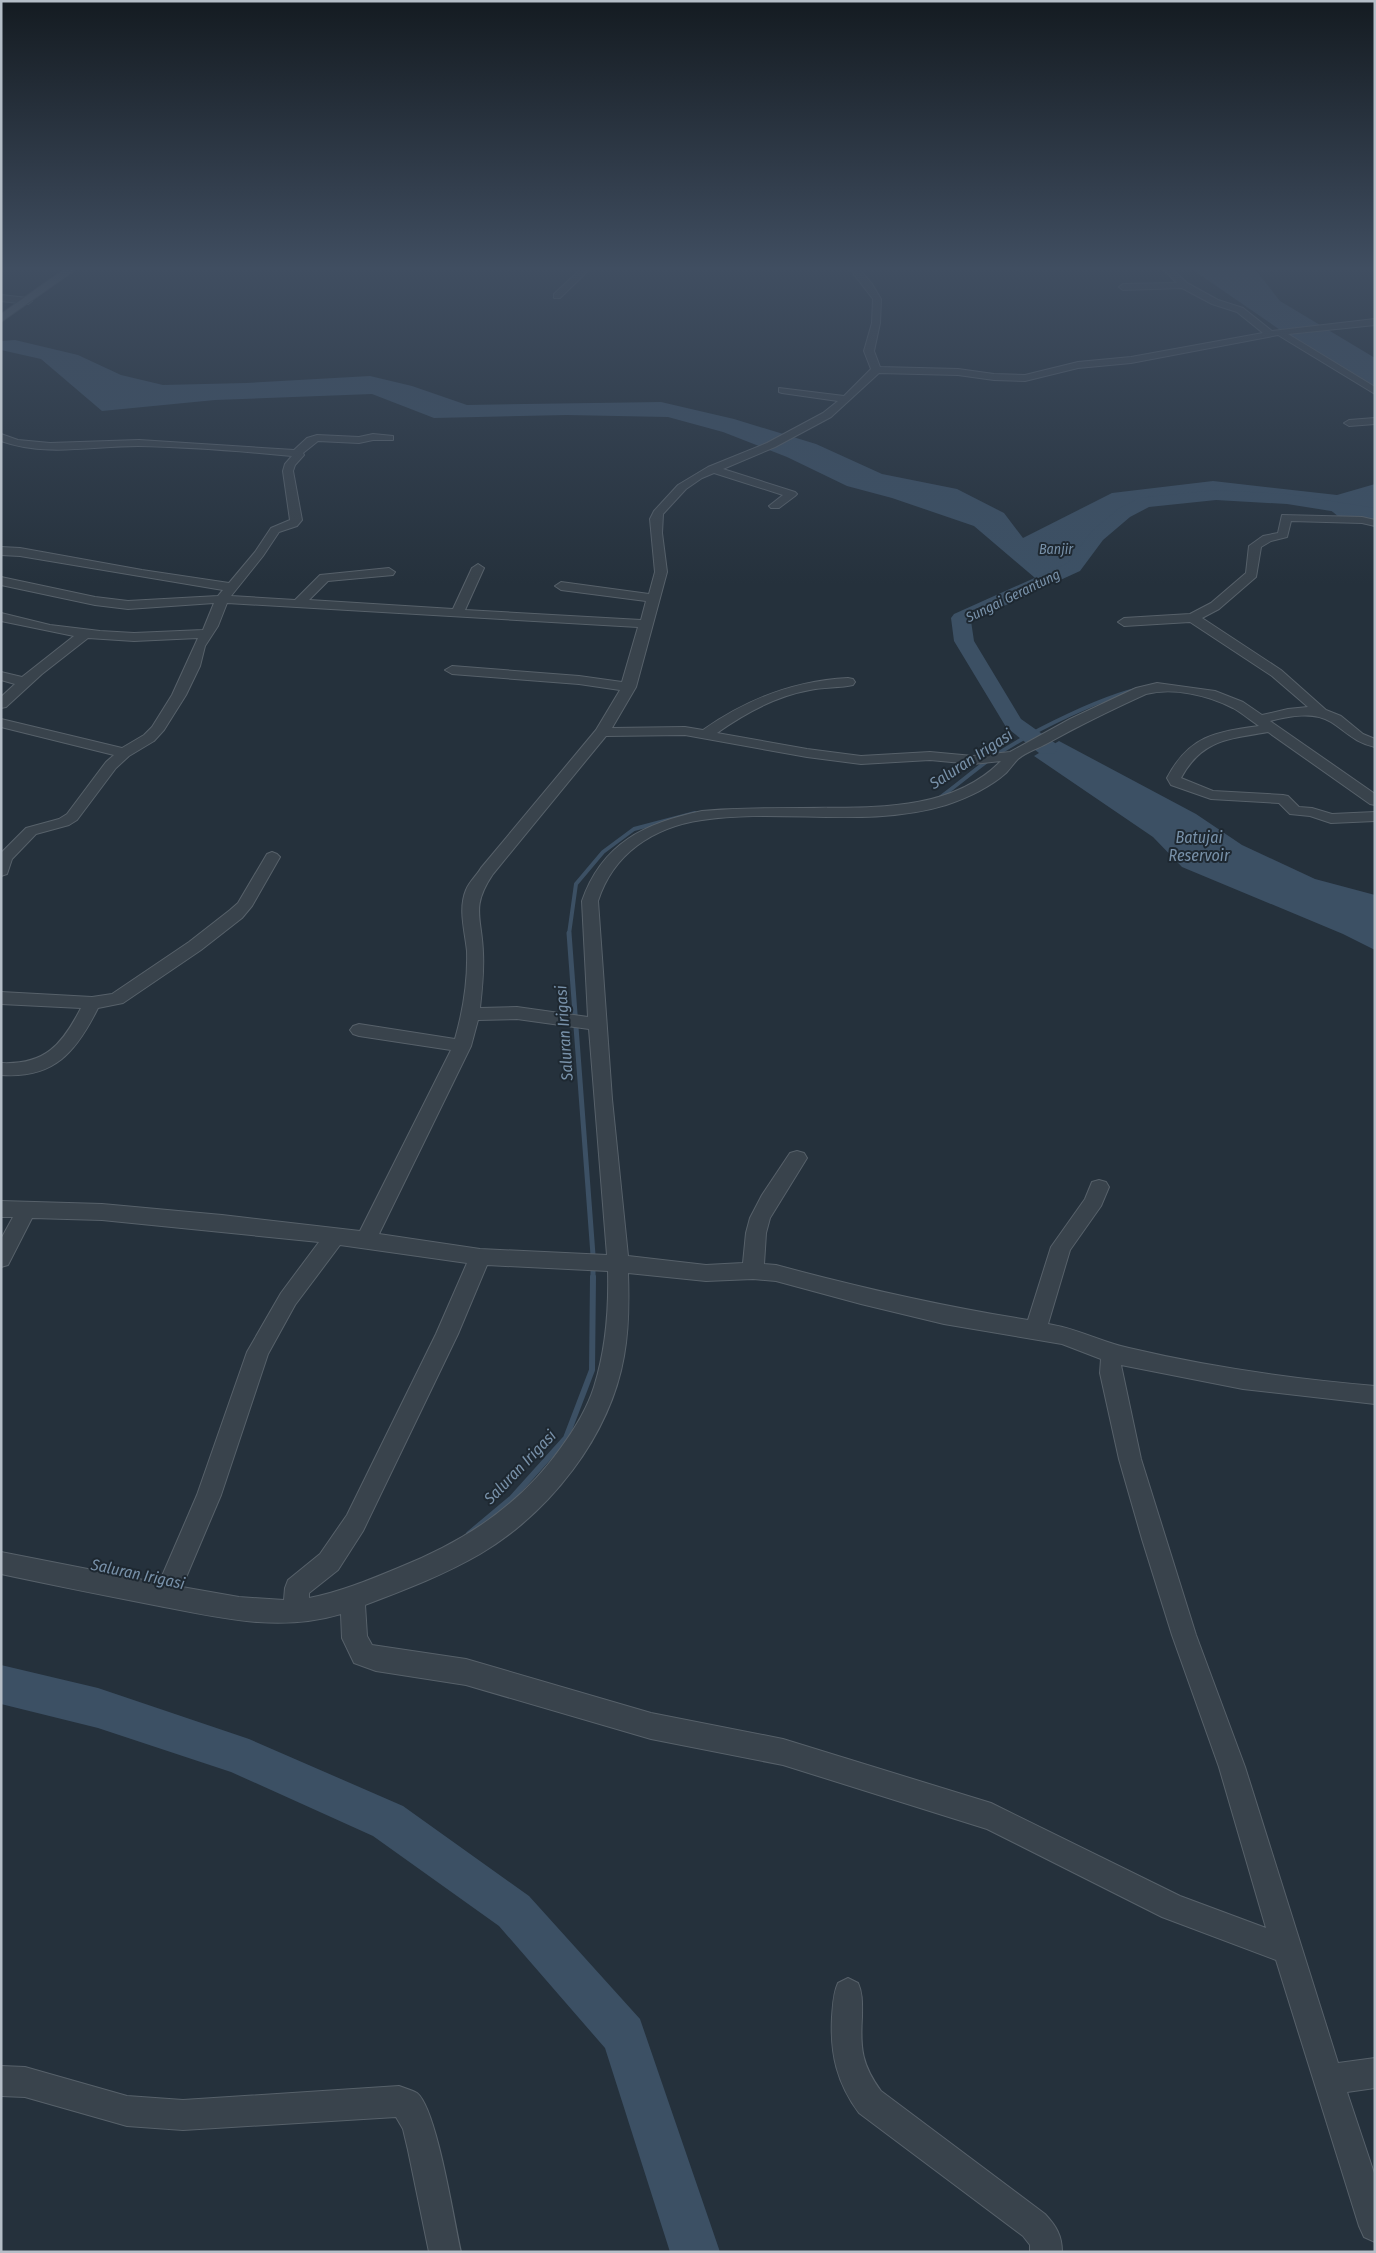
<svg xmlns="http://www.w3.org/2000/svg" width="1376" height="2253" font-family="'Fira Sans Condensed',sans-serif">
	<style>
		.water { fill: #3c5064 }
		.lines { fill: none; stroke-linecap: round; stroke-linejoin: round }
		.stream-far2 { stroke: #3c5064; stroke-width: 4 }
		.stream-far1 { stroke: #3c5064; stroke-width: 5 }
		.stream { stroke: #3c5064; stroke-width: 6 }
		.river { fill: #3c5064; fill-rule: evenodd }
		.minor-casing { stroke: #57616a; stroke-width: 2 }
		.major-casing { stroke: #424c55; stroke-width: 2 }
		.minor { fill: #39434c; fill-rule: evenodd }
		.major { fill: #57626c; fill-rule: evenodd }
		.labels { text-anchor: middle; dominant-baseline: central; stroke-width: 4; stroke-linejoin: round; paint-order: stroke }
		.far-water-label { font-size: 14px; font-style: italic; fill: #7891a9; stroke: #1e2831 }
		.water-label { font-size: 16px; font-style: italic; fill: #7891a9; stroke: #1e2831 }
	</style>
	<rect width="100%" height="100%" fill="#25313c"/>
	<!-- water -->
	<path class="water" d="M1190,268H1254L1280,301L1375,358V395Z
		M15,340L78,355L121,375L163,385L246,383L370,376L412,386L467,405L661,402L734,419L816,444L882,474L957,489L1004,513L1023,538L1112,493L1213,481L1337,495L1375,484V523H1346L1327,507L1287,499L1216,495L1145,502L1124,513L1097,536L1074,567L1041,583L974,526L892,498L847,486L787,457L723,432L668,417L567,415L434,418L372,394L215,400L102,411L41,359L1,350V341Z
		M1059,741L1196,814L1242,845L1315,879L1375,895V950L1343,934L1182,867L1153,837L1034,756Z"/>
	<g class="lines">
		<!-- stream-far2 -->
		<path class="stream-far2" d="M938,799C956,786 972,772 990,759C1028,733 1109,692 1154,686
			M569,934L576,884L603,852L634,829L695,813"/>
		<!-- stream-far1 -->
		<path class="stream-far1" d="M569,933L593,1255V1278"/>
		<!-- stream -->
		<path class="stream" d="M469,1534L512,1498L566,1438L592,1370L593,1277"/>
		<!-- river -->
		<path class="river" d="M1216,490L1287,494L1375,508V518L1287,504L1216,500L1149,507L1130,517L1103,540L1080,571L971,621L974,641L1021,719L1055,743L1058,748L1055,753L1047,754L1039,753L1006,727L954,641L951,618L954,614L1068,563L1091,532L1118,509L1139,498Z
			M1,1665L98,1688L249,1739L403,1806L529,1896L640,2019L720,2252H670L605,2048L499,1926L373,1836L231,1772L98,1728L1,1704Z"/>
		<!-- minor casing -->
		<g class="minor-casing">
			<path id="minor" d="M582,268H591L560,298H554V294Z
				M849,268H858L872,284L881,299L880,323L874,351L880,367L958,369L994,374L1025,375L1078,362L1131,357L1263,333L1237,312L1212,304L1182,288L1123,290L1119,287L1123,284L1177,283L1162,268H1171L1187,283L1218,300L1243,308L1272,331L1375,319V325L1288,334L1375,387V394L1278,335L1131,363L1078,368L1025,381L994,380L958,375L879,373L831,417L775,447L723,469L795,492L797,494L795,496L779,508H771L769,506L783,495L714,473L702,478L686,489L663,514L662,533L667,572L636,687L612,728L685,727L703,730C747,699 793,681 848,678L853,679L855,682L853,685C839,688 824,687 810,690C776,696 745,713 717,733L807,749L861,756L930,752L973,756L1010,752L1070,719L1136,688L1157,683L1215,691L1243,702L1262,715L1288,709L1308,707L1272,676L1190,622L1124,626L1118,622L1124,618L1190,614L1211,603L1246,573L1249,546L1263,536L1278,533L1282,515L1362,517L1375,520V526L1362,523L1291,521L1287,537L1271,541L1261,547L1256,577L1219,609L1202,618L1281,670L1326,710L1341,716L1363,734L1375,739V747C1354,742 1348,733 1331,722C1314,711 1289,716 1270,721L1375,794V805L1370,804L1268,732C1229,739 1202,739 1181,778L1213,791L1283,795L1288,796L1299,807L1312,808L1332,814L1375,812V821L1331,823L1310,816L1290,814L1279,803L1211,799L1171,785L1167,778C1189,736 1215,732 1259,726C1250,720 1242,713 1233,708C1208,695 1173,687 1146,694C1113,709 1080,725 1048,743C1039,748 1026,752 1018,759C1014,763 1010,769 1006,773C989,788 967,798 946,805C867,829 782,808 702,820C653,827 613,854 598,901L612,1099L628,1256L706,1265L743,1263L746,1233L750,1218L762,1195L790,1153L797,1151L804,1153L807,1158L770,1218L766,1233L764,1264L776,1265C861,1288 941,1306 1028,1320L1051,1247L1085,1199L1092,1182L1099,1180L1106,1182L1109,1187L1101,1206L1070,1250L1048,1324C1076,1328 1101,1342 1129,1348C1210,1367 1292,1379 1375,1386V1404L1243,1389L1121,1365L1141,1459L1196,1635L1245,1767L1338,2063L1375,2058V2088L1347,2092L1375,2176V2242L1364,2237L1359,2226L1276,1960L1162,1917L987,1829L783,1765L651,1739L466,1685L376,1671L354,1663L342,1638L341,1614C278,1633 217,1617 154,1605C103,1595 52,1585 1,1574V1552L159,1583L197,1495L247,1352L281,1293L319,1242L102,1220L32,1218L8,1265L1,1267V1239L13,1217H1V1201L102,1204L222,1215L360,1231L451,1050L359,1036L353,1034L350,1030L353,1026L359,1024L455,1039C463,1011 468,981 467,951C465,931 458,909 466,890C469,882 477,875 481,868L596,730L620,690L579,684L452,674L445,670L452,666L579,676L622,682L638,627L227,603L218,626L205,646L200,666L186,695L164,730L154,741L129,756L116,768L77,820L69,825L36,834L12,859L7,874L1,876V853L26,828L59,819L67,814L106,762L114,755L1,727V719L122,748L144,735L152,727L172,695L198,638L134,641L88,638L42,674L6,707L1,708V697L15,684L1,680V672L22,677L74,636L1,621V613L50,625L100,631L134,633L203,630L214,603L128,609L95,605L1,585V577L95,597L128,601L218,596L223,590L20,556L1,555V547L20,548L142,570L229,583L255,552L271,528L290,520L283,471L285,464L292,456C241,451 189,447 138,446C92,446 46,457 1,441V434L18,440L50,443L139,440L294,450L307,438L317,435L359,437L373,434L393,436V440H373L359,443L318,441L303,453L304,455L295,465L293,471L302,520L297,526L279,532L263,556L231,596L295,600L320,575L389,568L395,572L393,575L328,581L309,600L453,609L472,568L478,564L484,568L465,610L641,620L646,601L561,590L555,586L561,582L649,594L655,572L650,519L654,511L678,485L708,467L767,443L823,413L838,401L782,393L779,392V388L844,396L871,369L864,351L872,323L873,299ZM685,735L807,757L861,764L930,760L973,764L1001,761C950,813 869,807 802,808C768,808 735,808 702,811C645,823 602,843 582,901L588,1017L517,1007L480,1008C482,990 484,971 483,953C482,917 470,908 493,874L606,736ZM517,1019L589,1029L607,1255L480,1249L379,1234L471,1046L478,1020ZM340,1245L467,1263L436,1334L347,1515L320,1554L288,1580L285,1588L284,1600L239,1597L182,1587L221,1495L268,1354L295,1305ZM487,1265L608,1271C609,1310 606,1349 594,1387C587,1409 574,1430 560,1449C518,1507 463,1542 398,1568C369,1580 340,1592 309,1598V1593L338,1570L363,1531L458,1334ZM628,1273L706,1281L753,1279L776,1281L861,1304L944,1324L1062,1344L1101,1359L1100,1373L1119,1459L1142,1539L1172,1635L1219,1767L1266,1928L1180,1896L991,1803L783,1739L651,1713L466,1659L372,1645L367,1636L365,1605C404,1590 444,1575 480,1554C549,1513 610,1437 624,1356C629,1329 629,1301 628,1273Z
				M1,295L28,298L32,301L28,304L1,301Z
				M1375,418V424L1349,426L1344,423L1349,420Z
				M272,852L277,854L280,857L252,906L242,918L201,950L123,1003L98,1008C76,1052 54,1079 1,1075V1063C45,1065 62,1045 81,1008L1,1004V992L92,997L112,994L189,942L230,910L238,903L267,854Z
				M848,1978L858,1983C863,1994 862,2005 862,2017C860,2049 862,2065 881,2091L1045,2214C1056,2226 1062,2235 1062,2252H1030V2245L1023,2236L859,2113C837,2083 830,2054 832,2017C833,2005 833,1994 838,1983Z
				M1,2066L25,2067L127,2096L183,2100L399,2086C404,2088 412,2090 417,2093C437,2109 454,2222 461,2252H429L408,2150L403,2129L396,2117L183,2130L127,2126L25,2097L1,2096Z"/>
		</g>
		<!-- major casing -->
		<g class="major-casing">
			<path id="major" d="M66,268H78L1,322V314Z"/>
		</g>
		<!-- minor -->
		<use href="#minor" class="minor"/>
		<!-- major -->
		<use href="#major" class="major"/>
	</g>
	<!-- sky -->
	<linearGradient id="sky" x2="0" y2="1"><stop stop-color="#141b21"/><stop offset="0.46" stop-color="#404e61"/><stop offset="1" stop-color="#404e61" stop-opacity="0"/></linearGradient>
	<rect width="1376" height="584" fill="url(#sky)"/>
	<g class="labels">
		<!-- far-water labels -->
		<g class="far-water-label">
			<text x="1056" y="549">Banjir</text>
			<text transform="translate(1013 596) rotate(-26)">Sungai Gerantung</text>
		</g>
		<!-- water labels -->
		<g class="water-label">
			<text transform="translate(971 759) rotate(-33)">Saluran Irigasi</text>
			<text x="1199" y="837">Batujai<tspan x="1199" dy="18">Reservoir</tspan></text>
			<text transform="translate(564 1033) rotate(-94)">Saluran Irigasi</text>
			<text transform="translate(520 1467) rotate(-46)">Saluran Irigasi</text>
			<text transform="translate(138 1574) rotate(12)">Saluran Irigasi</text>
		</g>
	</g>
	<!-- border -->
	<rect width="1376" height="2253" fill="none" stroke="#b5bec7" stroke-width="5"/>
</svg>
